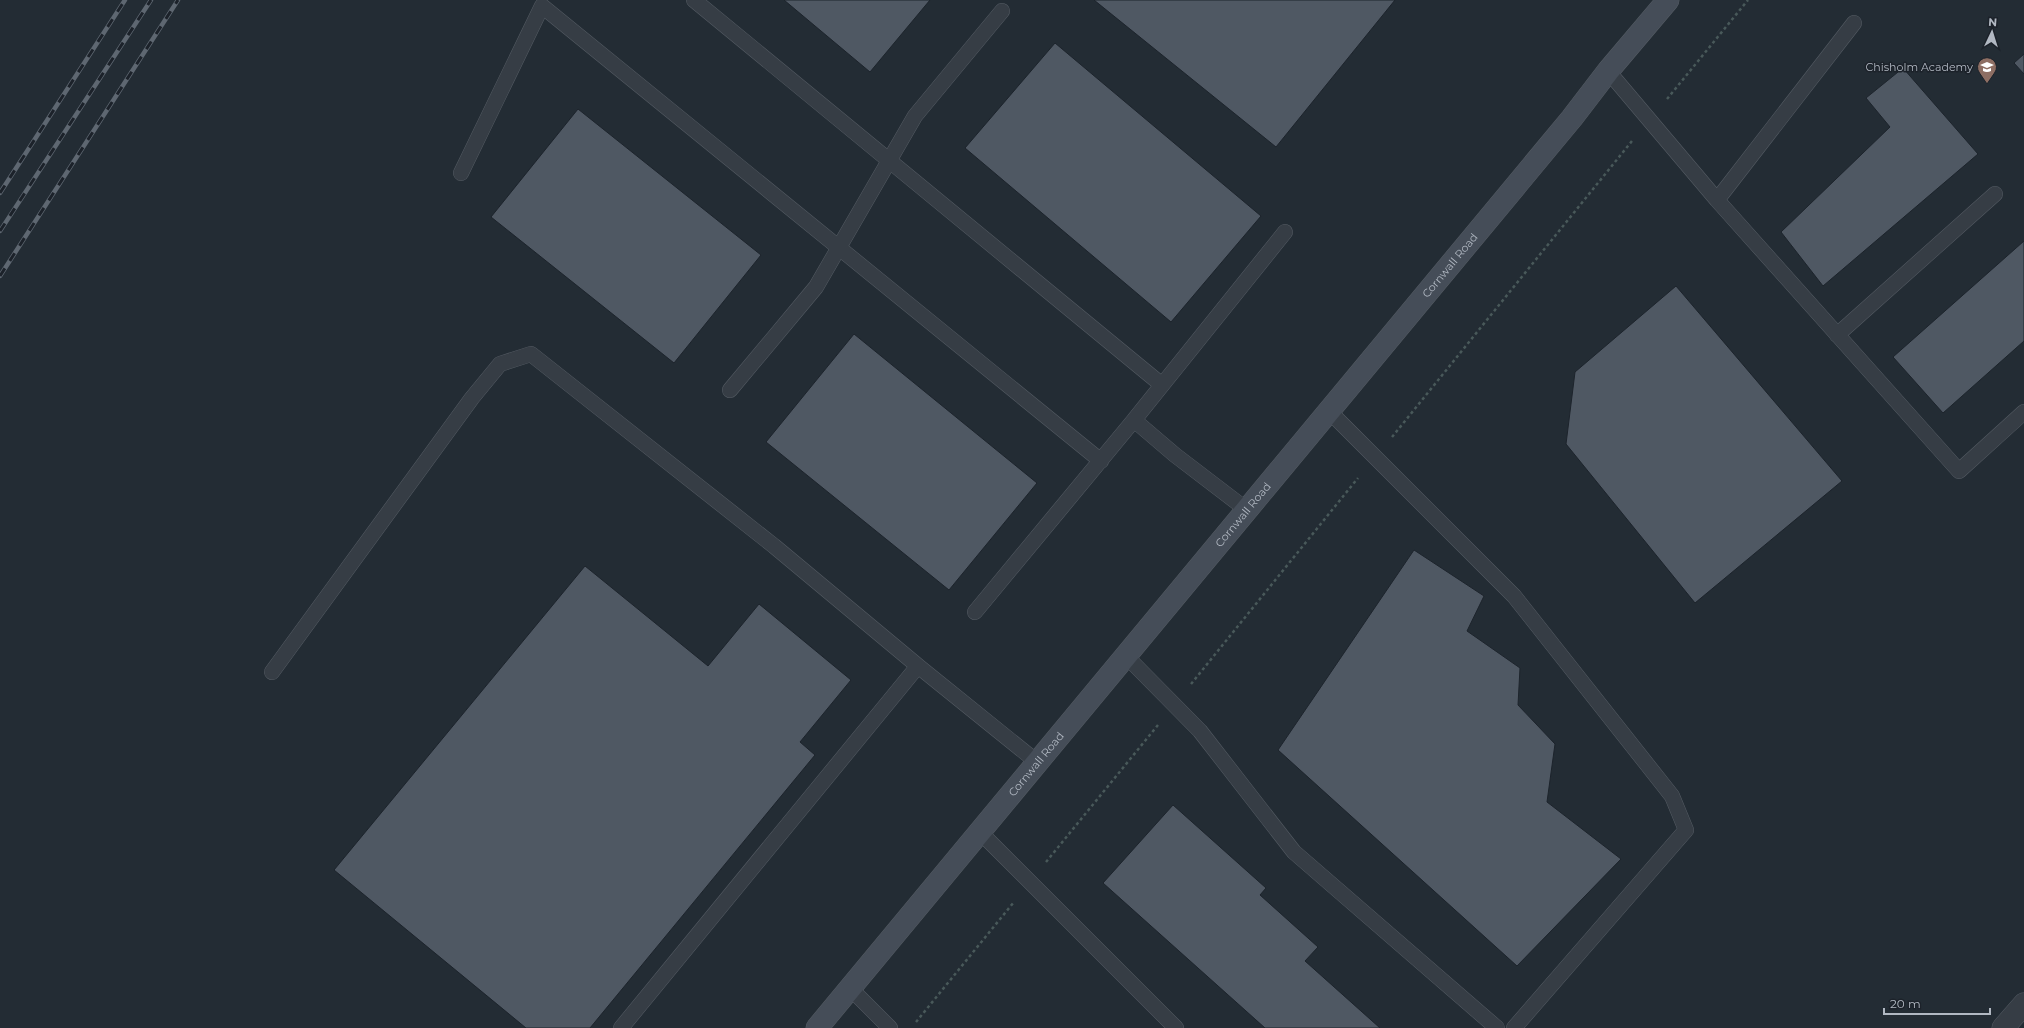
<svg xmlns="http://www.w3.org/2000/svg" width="2024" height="1028" font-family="Montserrat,sans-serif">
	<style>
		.building { fill: #4f5863; stroke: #1d242c }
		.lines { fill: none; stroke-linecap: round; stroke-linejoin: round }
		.lane-casing { stroke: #545b63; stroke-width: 16 }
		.street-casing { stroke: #545b63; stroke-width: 23 }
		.secondary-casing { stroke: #545b63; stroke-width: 23 }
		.path { stroke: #49595a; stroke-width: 2.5; stroke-dasharray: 3 3; stroke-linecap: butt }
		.lane { stroke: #363d45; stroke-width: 15 }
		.street { stroke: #363d45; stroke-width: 22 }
		.secondary { stroke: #454d58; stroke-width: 22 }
		.rail-casing { stroke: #5e6771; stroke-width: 4.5 }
		.rail { stroke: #1c222a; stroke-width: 3; stroke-dasharray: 9; stroke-linecap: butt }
		.labels { text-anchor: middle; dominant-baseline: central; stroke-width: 3; stroke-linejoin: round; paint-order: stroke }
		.poi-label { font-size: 11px; fill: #b1b8c2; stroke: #1c222a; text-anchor: end }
		.street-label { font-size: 11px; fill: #b1b8c2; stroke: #1c222a }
	</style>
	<rect width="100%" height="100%" fill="#232c34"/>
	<!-- building -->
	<path class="building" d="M784,0H930L870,72Z
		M1094,0H1395L1276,147Z
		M1055,43L1261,216L1171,322L965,148Z
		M2024,54V74L2014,63Z
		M1903,68L1978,154L1823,286L1781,232L1890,127L1866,98Z
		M578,109L761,255L674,363L491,217Z
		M2024,241V341L1943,413L1893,357Z
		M1676,286L1842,481L1695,603L1566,444L1575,372Z
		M854,334L1037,483L949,590L766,442Z
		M1414,550L1484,596L1467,631L1520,668L1518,705L1555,744L1547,802L1621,859L1517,966L1278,750Z
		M585,566L708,666L759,604L851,680L800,742L815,755L590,1028H526L334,870Z
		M1173,805L1266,888L1260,895L1318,947L1305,961L1380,1028H1265L1103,883Z"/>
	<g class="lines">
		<!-- lane casing -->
		<g class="lane-casing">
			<path id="lane" d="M694,0L1162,385
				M1608,71L1717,200L1959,471L2024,412
				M461,173L542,6L1101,461
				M1717,200L1854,23
				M1837,335L1995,194
				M730,390L816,287L915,116L1002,11
				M1329,411L1514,596L1672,796L1686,830L1514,1028
				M1247,510L1175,455L1134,420L1285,232
				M975,612L1134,420
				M1126,656L1200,731L1294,852L1497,1028
				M272,672L472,398L500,364L531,354L774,546L918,666
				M980,832L1176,1028
				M850,988L890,1028
				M621,1028L918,666L1037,762"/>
		</g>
		<!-- street casing -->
		<g class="street-casing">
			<path id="street" d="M2003,1028L2024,1004"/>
		</g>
		<!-- secondary casing -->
		<g class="secondary-casing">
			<g id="secondary">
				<path id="s1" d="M817,1028L1572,118L1608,71L1668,0"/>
			</g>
		</g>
		<!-- path -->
		<path class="path" d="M1667,99L1748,0
			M1392,437L1632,141
			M1191,684L1358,478
			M1046,862L1158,725
			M916,1022L1014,902"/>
		<!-- lane -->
		<use href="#lane" class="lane"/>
		<!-- street -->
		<use href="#street" class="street"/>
		<!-- secondary -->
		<use href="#secondary" class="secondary"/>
		<!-- rail casing -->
		<g class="rail-casing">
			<path id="rail" d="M0,193L125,0
				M0,231L151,0
				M0,276L178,0"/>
		</g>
		<!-- rail -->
		<use href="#rail" class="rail"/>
	</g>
	<!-- icons -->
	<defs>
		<g id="school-pin" transform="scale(1)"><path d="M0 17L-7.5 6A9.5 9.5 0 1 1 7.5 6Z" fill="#8d6e63" stroke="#1c222a"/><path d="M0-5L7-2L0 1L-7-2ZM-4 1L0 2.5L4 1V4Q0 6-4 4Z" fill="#fff"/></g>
	</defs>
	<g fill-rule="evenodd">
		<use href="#school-pin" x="1987" y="67"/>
	</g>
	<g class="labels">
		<!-- poi labels -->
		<g class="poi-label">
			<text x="1973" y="67">Chisholm Academy</text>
		</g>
		<!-- street labels -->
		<g class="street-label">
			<text stroke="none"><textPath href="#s1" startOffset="991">Cornwall Road</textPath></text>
			<text stroke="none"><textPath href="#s1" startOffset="667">Cornwall Road</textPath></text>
			<text stroke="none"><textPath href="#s1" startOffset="343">Cornwall Road</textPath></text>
		</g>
	</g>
	<!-- north arrow -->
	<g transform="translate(1992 32) rotate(4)" stroke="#1c222a" stroke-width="3" paint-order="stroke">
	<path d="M0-3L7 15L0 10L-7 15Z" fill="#b1b8c2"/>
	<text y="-6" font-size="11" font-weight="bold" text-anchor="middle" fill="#b1b8c2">N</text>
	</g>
	<!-- scale -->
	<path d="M1884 1008v6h106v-6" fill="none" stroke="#b1b8c2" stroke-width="2"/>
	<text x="1890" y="1008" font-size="12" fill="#b1b8c2" stroke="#1c222a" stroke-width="3" paint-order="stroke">20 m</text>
</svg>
